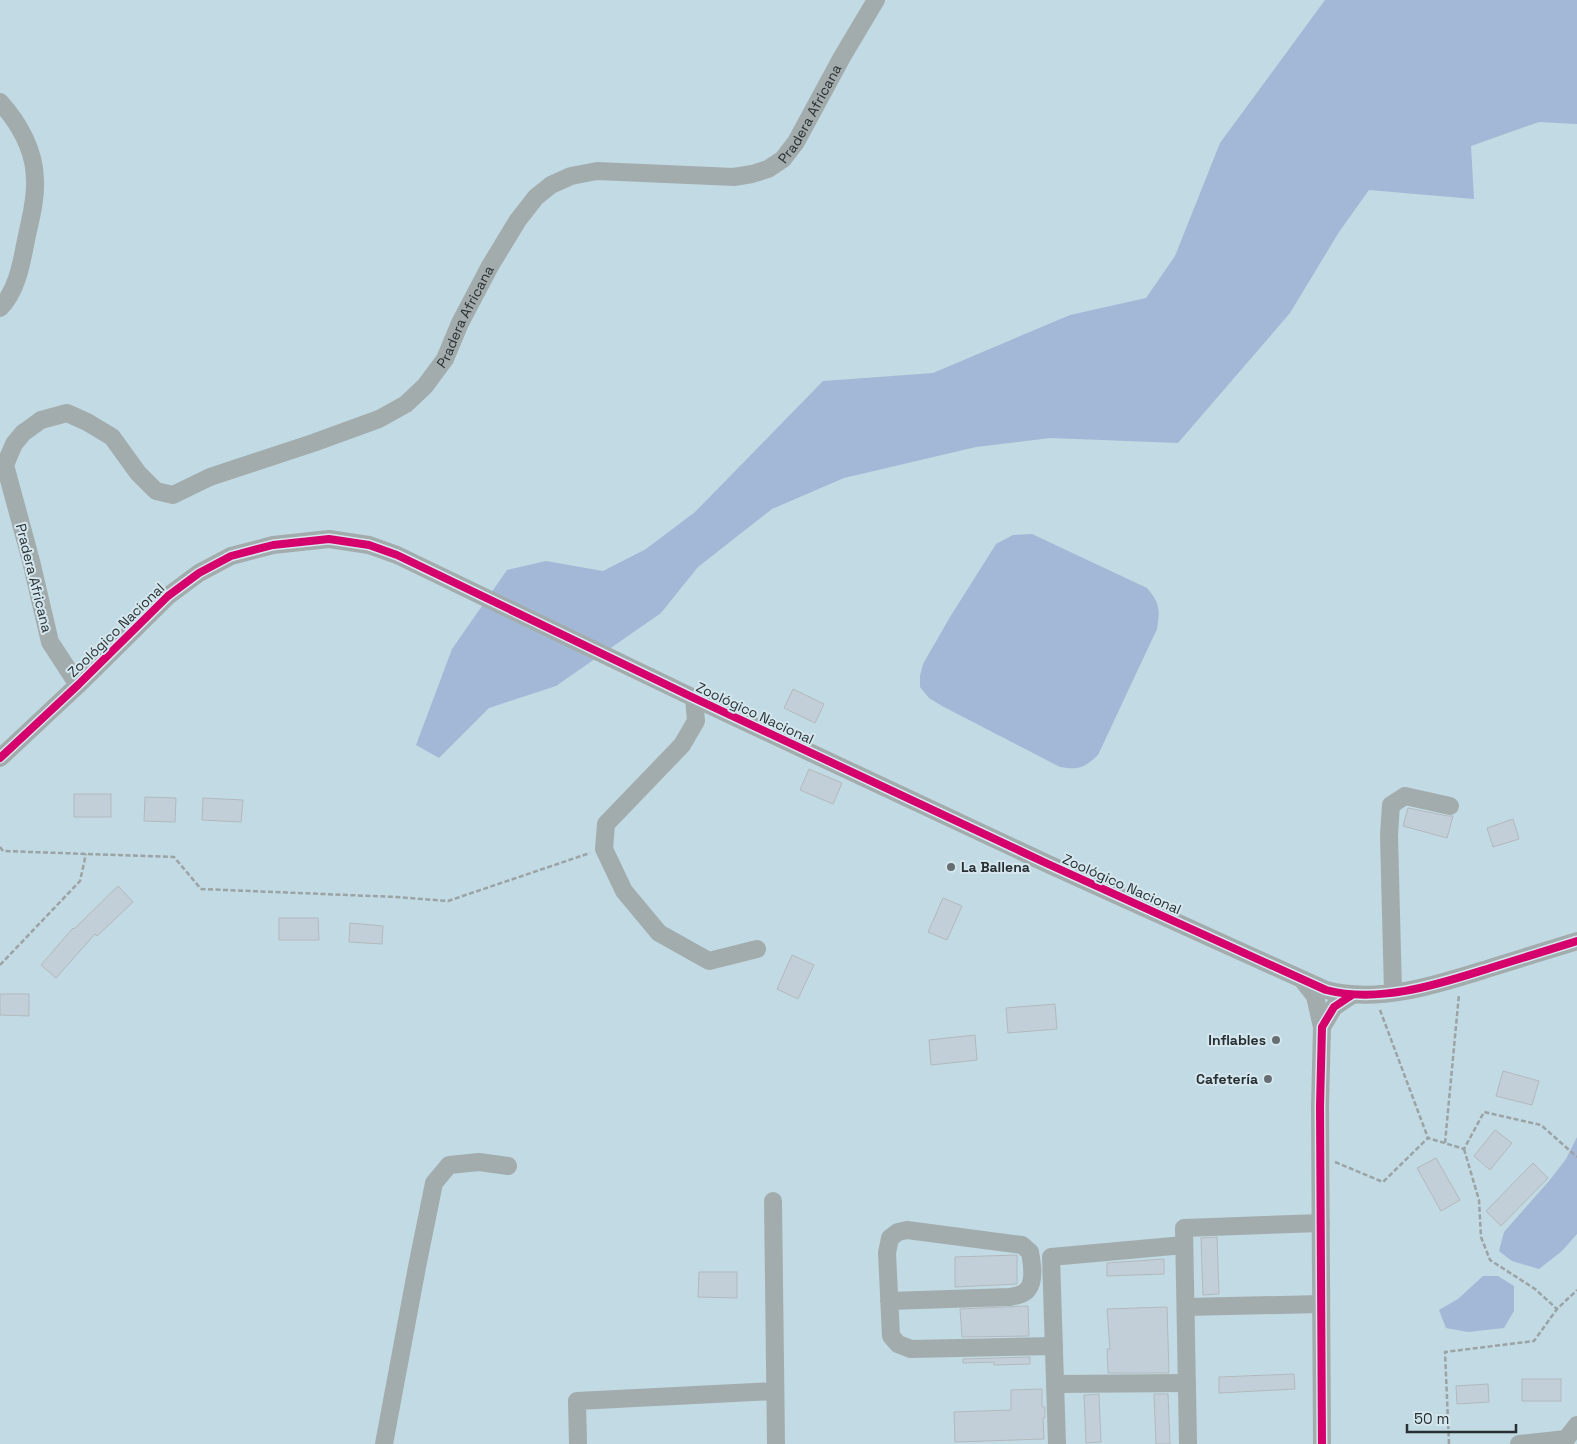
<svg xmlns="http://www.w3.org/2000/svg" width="1577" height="1444" font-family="'Space Grotesk',sans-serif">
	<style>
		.green { fill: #c2dae3 }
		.water { fill: #a3b8d6 }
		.building { fill: #c3cfd8; stroke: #b2b9bd }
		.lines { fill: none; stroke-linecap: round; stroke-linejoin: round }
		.path { stroke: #9ba3a5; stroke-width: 2.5; stroke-dasharray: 5 2.5; stroke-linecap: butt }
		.minor { stroke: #a3acad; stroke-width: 18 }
		.cycleway-casing { stroke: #d5e7ee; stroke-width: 11 }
		.cycleway { stroke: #d6006c; stroke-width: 8 }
		.poi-dot { fill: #676e72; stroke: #d5e7ee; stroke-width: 2 }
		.labels { text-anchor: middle; stroke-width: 4; stroke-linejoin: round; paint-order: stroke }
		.street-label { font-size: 14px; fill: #282f32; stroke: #d5e7ee }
		.poi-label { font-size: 14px; font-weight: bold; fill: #282f32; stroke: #d5e7ee; text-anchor: end }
	</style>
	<rect width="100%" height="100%" fill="#dbe4e8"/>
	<rect class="green" x="0" y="0" width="1577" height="1444"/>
	<g class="water">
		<path d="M1325 0H1577V124L1539 122 1471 146 1474 199 1369 190 1339 232 1290 313 1178 443 1050 438 976 447 844 478 772 509 698 567 661 613 556 686 489 708 439 758 416 745 452 649 507 570 546 561 603 571 646 549 695 512 823 381 933 373 1070 315 1146 298 1175 256 1220 143Z"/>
		<path d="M1032 534 1147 588C1160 603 1160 610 1157 629L1098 755C1084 768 1079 770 1060 767L942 706 929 698 920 687V676L923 664 950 617 996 544 1013 535Z"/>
		<path d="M1577 1137V1234L1562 1251 1539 1269 1512 1261 1499 1251 1504 1232 1549 1181 1566 1159Z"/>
		<path d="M1483 1276H1498L1514 1286V1311L1504 1328 1468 1332 1446 1328 1439 1310 1458 1299Z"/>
	</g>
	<g class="building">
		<path d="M793 689 824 704 815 723 784 708Z"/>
		<path d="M809 769 842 783 833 804 800 790Z"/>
		<rect x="74" y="794" width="37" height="23"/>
		<path d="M145 797 176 798 175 822 144 821Z"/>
		<path d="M203 798 243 800 241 822 202 820Z"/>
		<path d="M1408 808 1448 816H1453L1447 838 1403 826Z"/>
		<path d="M1513 819 1519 839 1493 847 1487 828Z"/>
		<path d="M118 886 133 902 97 936 95 934 56 978 41 965 73 928 74 929Z"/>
		<path d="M943 898 962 906 947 940 928 932Z"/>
		<path d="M279 918H318L319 940H279Z"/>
		<path d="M350 923 383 926 382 944 349 942Z"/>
		<path d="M792 955 814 965 798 999 777 989Z"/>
		<path d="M0 994H29V1016L0 1015Z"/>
		<path d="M1055 1004 1057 1029 1008 1033 1006 1008Z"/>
		<path d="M975 1035 977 1060 931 1065 929 1040Z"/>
		<path d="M1503 1071 1539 1081 1532 1105 1496 1096Z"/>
		<path d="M1495 1130 1512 1143 1490 1170 1474 1156Z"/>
		<path d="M1436 1158 1460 1200 1441 1211 1417 1168Z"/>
		<path d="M1533 1163 1548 1178 1501 1226 1486 1211Z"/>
		<path d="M1217 1237 1219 1294 1203 1295 1201 1238Z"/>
		<path d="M1017 1255V1284L955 1287V1257Z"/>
		<path d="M1164 1259V1274L1107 1276V1263Z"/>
		<path d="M699 1272H737V1298L698 1297Z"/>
		<path d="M1028 1306 1029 1336 962 1337 960 1309Z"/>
		<path d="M1167 1307 1169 1373H1108L1107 1349H1110L1107 1309Z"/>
		<path d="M1030 1357V1364L994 1365V1362L963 1363V1359Z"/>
		<path d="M1294 1374 1295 1389 1219 1393V1377Z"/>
		<rect x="1522" y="1379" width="39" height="22"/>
		<path d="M1488 1384 1489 1402 1457 1404 1456 1386Z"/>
		<path d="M1042 1389V1407H1045V1418H1043L1044 1439 955 1442 954 1412 1011 1410V1390Z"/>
		<path d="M1099 1394 1101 1442 1086 1443 1084 1395Z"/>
		<path d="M1154 1394H1168L1170 1444H1156Z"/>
	</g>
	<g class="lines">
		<g class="path">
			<path d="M0 847 3 851 174 857 201 889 396 897 448 901 590 853"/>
			<path d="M0 965 80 881 86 854"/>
			<path d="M1380 1010 1428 1138"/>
			<path d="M1445 1143 1459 994"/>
			<path d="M1464 1149 1479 1200 1481 1237 1490 1260 1535 1289 1557 1309"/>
			<path d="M1335 1162 1383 1182 1428 1138 1464 1149 1484 1112 1541 1125 1577 1157"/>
			<path d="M1449 1444 1445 1352 1534 1341 1557 1309 1577 1290"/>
		</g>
		<g class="minor">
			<path d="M0 102C19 123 35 151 35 181 36 202 29 224 25 245 21 266 16 292 0 308"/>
			<path id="s1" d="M78 685 50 642 31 561 5 465 14 444 23 433 41 420 67 413 87 422 112 437 138 473 156 491 173 495 210 477 313 443 379 419 406 404 425 386 445 359 460 323 490 266 518 220 536 197 551 185 571 176 597 171 734 177 752 174 768 169 783 159 796 142 842 57 876 0"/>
			<path d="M694 698 696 721 682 745 606 824 604 849 624 891 659 933 709 961 757 949"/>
			<path d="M0 758 78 685 168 596 199 573 231 556 273 545 329 539 369 545 397 555 694 698 1048 864 1326 990C1380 1004 1439 984 1490 968 1519 959 1548 950 1577 941"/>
			<path d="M1304 982 1315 996 1322 1027"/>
			<path d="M1393 992 1389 835 1391 805 1405 796 1450 806"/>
			<path d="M773 1201 776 1444"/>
			<path d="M889 1301 1009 1297C1015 1296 1024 1295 1028 1289 1035 1280 1032 1263 1030 1252L1022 1245 907 1230 898 1232 890 1238 887 1253 891 1336 898 1344 911 1349 1054 1346"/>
			<path d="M1186 1307 1321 1304"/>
			<path d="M1055 1384 1187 1383"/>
			<path d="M384 1444 417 1267 434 1183 449 1165 479 1162 508 1166"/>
			<path d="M578 1444 577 1401 775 1391"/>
			<path d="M1057 1444 1051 1257 1184 1245"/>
			<path d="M1188 1444 1184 1228 1321 1223"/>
			<path d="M1322 1444 1320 1106 1322 1027 1334 1007 1352 995"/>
			<path d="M1519 1444 1566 1439 1577 1425"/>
		</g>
		<defs>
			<g id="cycleway">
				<path d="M0 758 78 685 168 596 199 573 231 556 273 545 329 539 369 545 397 555 694 698 1048 864 1326 990C1380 1004 1439 984 1490 968 1519 959 1548 950 1577 941"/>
				<path d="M1322 1444 1320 1106 1322 1027 1334 1007 1352 995"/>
			</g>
		</defs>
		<use href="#cycleway" class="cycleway-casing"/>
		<use href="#cycleway" class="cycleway"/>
	</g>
	<g class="poi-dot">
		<circle cx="951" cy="867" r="5"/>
		<circle cx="1276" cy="1040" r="5"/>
		<circle cx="1268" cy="1079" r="5"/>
	</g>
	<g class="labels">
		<g class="street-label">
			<text dy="5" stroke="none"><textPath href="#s1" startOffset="1266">Pradera Africana</textPath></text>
			<text dy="5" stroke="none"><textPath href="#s1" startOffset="816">Pradera Africana</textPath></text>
			<text transform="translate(34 578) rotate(76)" y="5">Pradera Africana</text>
			<text transform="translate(116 630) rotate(-44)" y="5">Zoológico Nacional</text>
			<text transform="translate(755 713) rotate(25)" y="5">Zoológico Nacional</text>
			<text transform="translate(1122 884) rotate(24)" y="5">Zoológico Nacional</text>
		</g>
		<g class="poi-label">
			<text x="961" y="872" text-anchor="start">La Ballena</text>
			<text x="1266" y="1045">Inflables</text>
			<text x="1258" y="1084">Cafetería</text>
		</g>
	</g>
	<path d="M1407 1424v8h109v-8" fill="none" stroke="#282f32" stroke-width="2.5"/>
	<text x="1414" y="1424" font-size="15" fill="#282f32" stroke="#d5e7ee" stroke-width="4" paint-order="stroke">50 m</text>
</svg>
